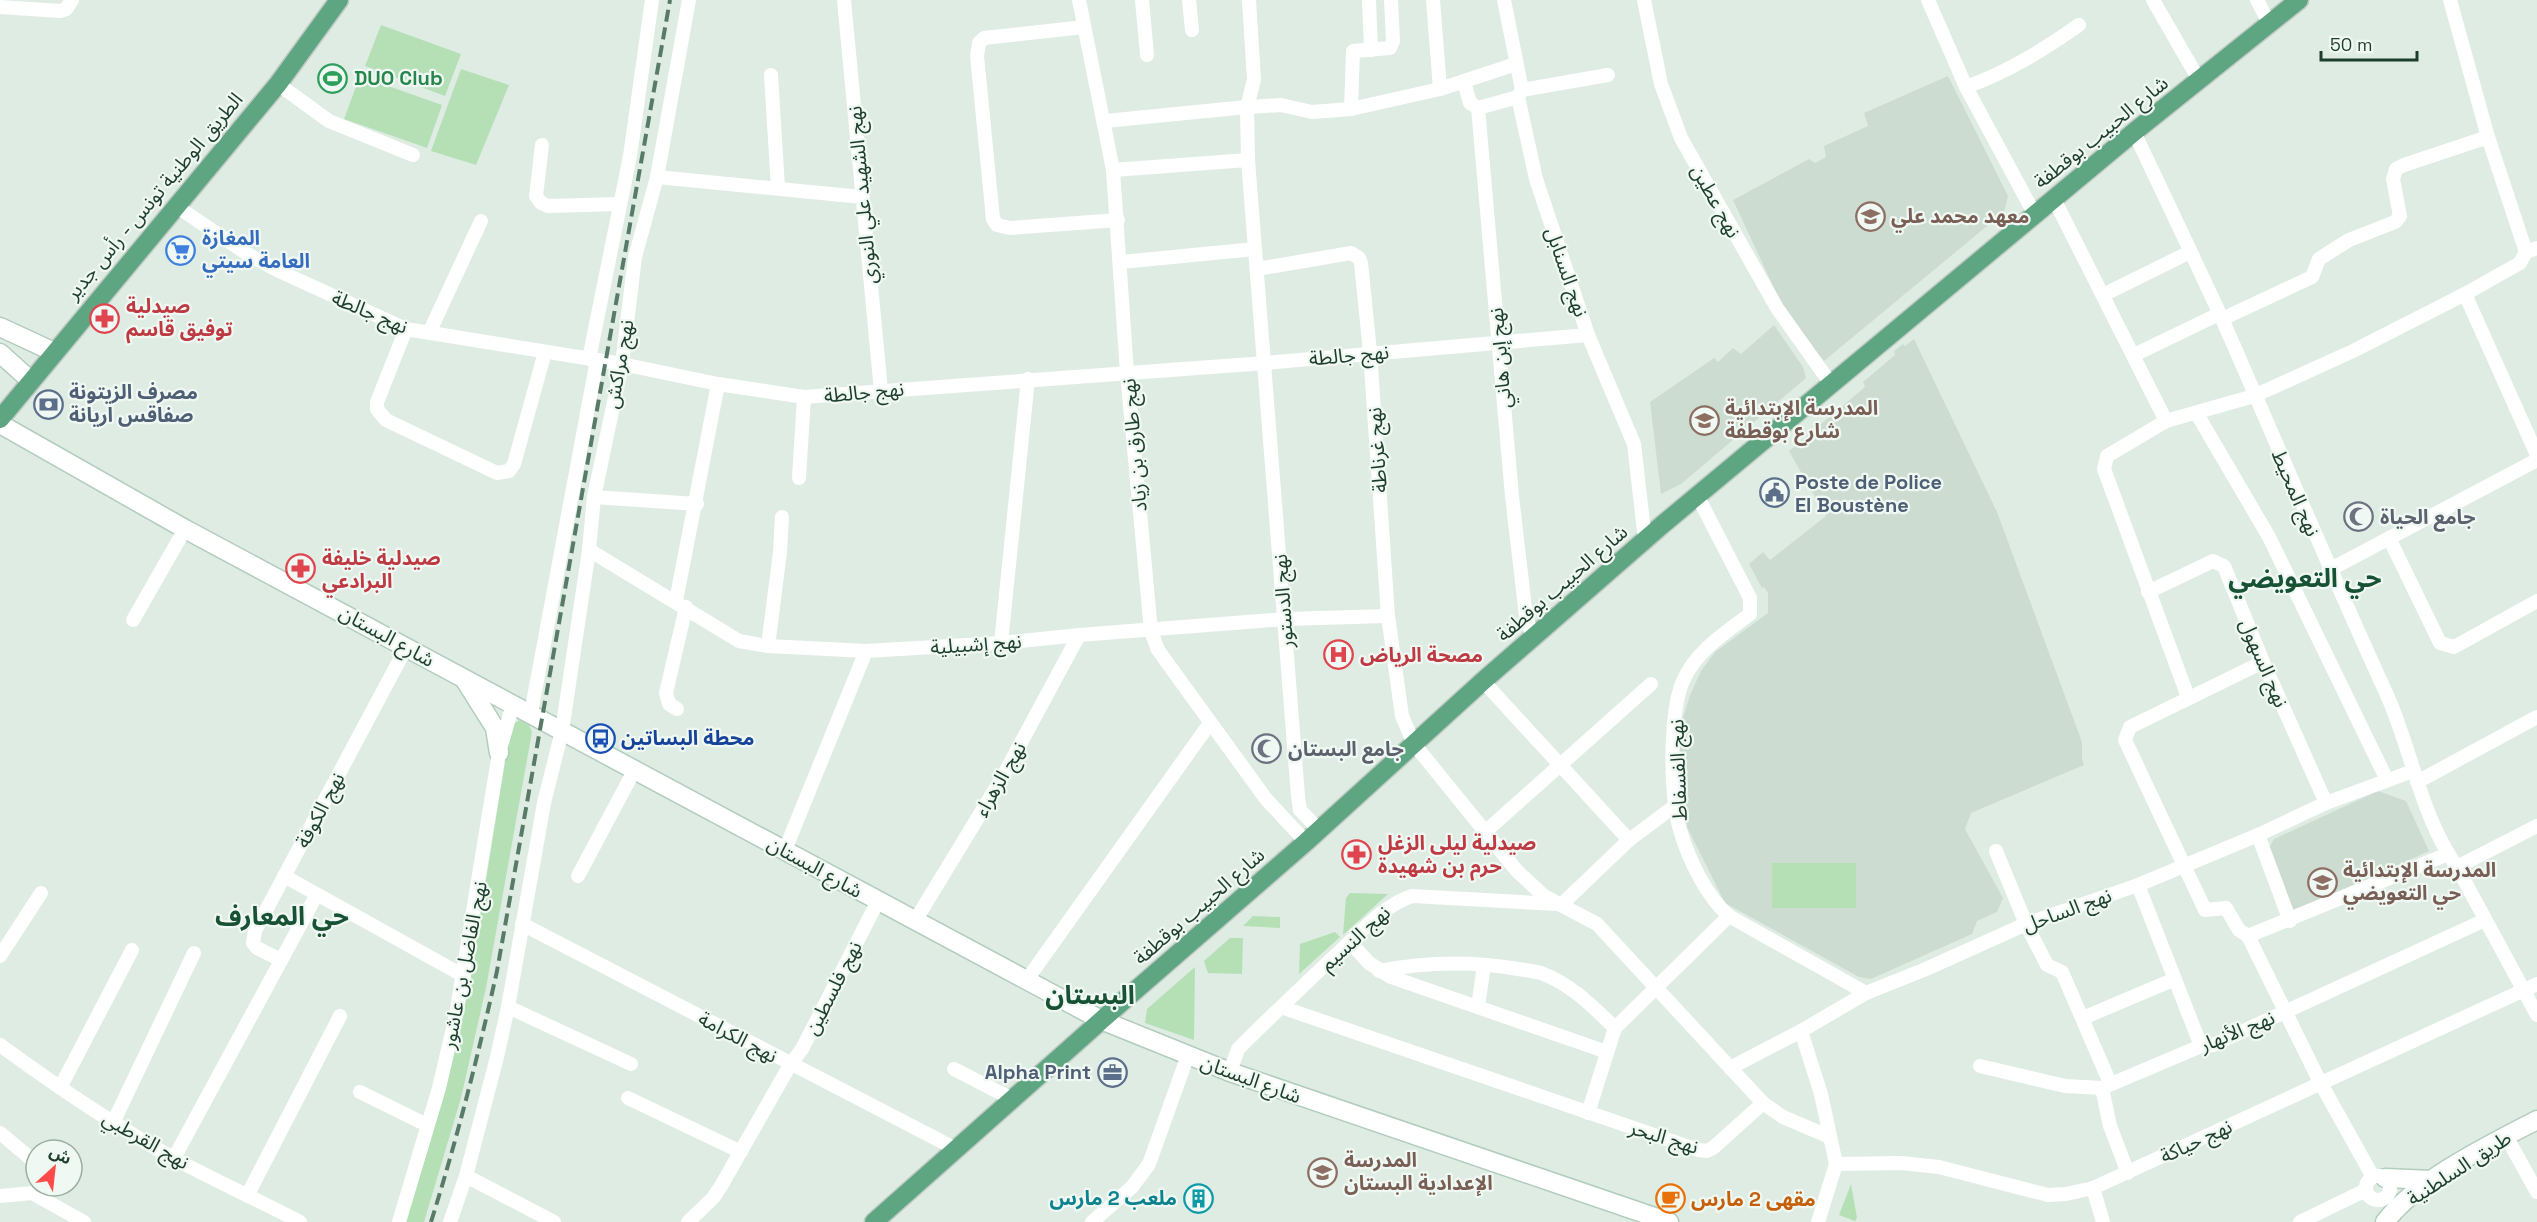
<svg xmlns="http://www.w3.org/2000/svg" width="2537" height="1222" font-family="'Space Grotesk','Noto Sans Arabic',sans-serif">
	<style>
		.built { fill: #cddcd1 }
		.green { fill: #b5e0b6 }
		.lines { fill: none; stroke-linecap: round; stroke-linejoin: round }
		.secondary-casing { stroke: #b1cdbc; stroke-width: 21 }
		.primary-casing { stroke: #c0c9c4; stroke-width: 21 }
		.street { stroke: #fff; stroke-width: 14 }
		.secondary { stroke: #fff; stroke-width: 18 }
		.primary { stroke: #5ea682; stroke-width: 18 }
		.rail { stroke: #587a68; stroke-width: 4; stroke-dasharray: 12 6; stroke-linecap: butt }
		.labels { text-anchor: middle; stroke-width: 4.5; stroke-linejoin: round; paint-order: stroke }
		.leisure-label { font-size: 20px; font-weight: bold; fill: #27864d; stroke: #eff8f2; text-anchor: start }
		.street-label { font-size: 20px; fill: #1e3e2d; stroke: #eff8f2 }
		.education-label { font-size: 20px; font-weight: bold; fill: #785e54; stroke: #eff8f2; text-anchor: start }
		.shop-label { font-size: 20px; font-weight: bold; fill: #366cbe; stroke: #eff8f2; text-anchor: start }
		.health-label { font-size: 20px; font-weight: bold; fill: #be3a42; stroke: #eff8f2; text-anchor: start }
		.service-label { font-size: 20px; font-weight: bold; fill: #4e5e75; stroke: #eff8f2; text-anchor: start }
		.worship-label { font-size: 20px; font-weight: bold; fill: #5b616d; stroke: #eff8f2; text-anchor: start }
		.transit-label { font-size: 20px; font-weight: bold; fill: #164399; stroke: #eff8f2; text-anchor: start }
		.culture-label { font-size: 20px; font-weight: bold; fill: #0d838f; stroke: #eff8f2; text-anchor: end }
		.food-label { font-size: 20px; font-weight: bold; fill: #c56008; stroke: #eff8f2; text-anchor: start }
		.district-label { font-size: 26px; font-weight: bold; fill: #185235; stroke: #eff8f2 }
	</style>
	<rect width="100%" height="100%" fill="#dfece3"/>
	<g class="built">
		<path d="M1948 76 2008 196 2004 212 1824 361 1787 316 1733 200 1809 159 1815 163 1826 157 1824 146 1868 126 1864 113Z"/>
		<path d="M1774 325 1803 367 1806 378 1681 484 1661 494 1650 402 1714 358 1718 362 1733 348 1741 354Z"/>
		<path d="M1914 339 1997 512 2082 742V759L2084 765 1971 813 1965 829 2003 898 1997 912 1977 921 1972 934 1871 979 1859 977 1725 903 1687 827 1678 733 1690 695 1701 671 1715 652 1768 613V593L1764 587 1762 588 1749 564 1763 552 1770 560 1826 516 1789 451 1865 387 1863 382 1895 355 1894 351 1903 344 1905 346Z"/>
		<path d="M2378 791 2406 801 2429 851 2294 912 2269 848 2274 839Z"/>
	</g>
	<g class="green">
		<path d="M381 25 461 54 445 96 365 66Z"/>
		<path d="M461 69 509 85 476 165 431 151Z"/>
		<path d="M360 76 442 105 427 148 344 119Z"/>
		<path d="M520 720 529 724 532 732 486 988 461 1098 424 1222H405L427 1152 468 992 511 725Z"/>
		<rect x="1772" y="863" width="84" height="45"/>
		<path d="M1350 893 1388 894 1343 935 1346 898Z"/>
		<path d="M1253 916 1280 917V928L1243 926Z"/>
		<path d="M1335 932 1340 937 1299 974 1300 944Z"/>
		<path d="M1230 938H1243L1242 974 1208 973 1204 961Z"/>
		<path d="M1195 967 1194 1040 1145 1023 1147 1009Z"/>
		<path d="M1851 1184 1857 1218 1855 1221 1839 1215Z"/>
	</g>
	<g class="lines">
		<defs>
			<g id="secondary">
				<path d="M0 327 54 352"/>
				<path d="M0 353 31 381"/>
				<path d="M0 424 185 529 1101 1020 1230 1072 1669 1222"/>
				<path d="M466 682 495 728 499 753"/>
				<path d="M2385 1178 2432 1180"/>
				<path d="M2385 1222C2418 1179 2489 1145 2537 1120"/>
			</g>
			<g id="primary">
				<path d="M0 419 278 84 339 0"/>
				<path d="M874 1222 1122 1002 1306 842 1483 681 1662 525 2134 132 2299 0"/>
			</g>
		</defs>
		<use href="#secondary" class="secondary-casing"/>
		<use href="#primary" class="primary-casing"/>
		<g class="street">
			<path d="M844 0 881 391"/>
			<path d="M1079 0 1113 170 1127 373 1151 631 1158 650 1266 799 1306 842"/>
			<path d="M1142 0 1147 55"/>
			<path d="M1189 0 1192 30"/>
			<path d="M1249 0 1254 80 1247 107 1248 160 1298 796 1300 810 1319 830"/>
			<path d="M1369 0 1371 50"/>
			<path d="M1433 0 1440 89"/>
			<path d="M1504 0 1522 90 1518 97 1536 179 1588 335 1634 444 1645 540"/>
			<path d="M1644 0 1661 84 1681 138 1777 308 1831 384"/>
			<path d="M1928 0 1966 87 2035 215"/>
			<path d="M2153 0 2199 80"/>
			<path d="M2257 0 2269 23"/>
			<path d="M2450 0 2488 137 2526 252"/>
			<path d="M0 7 60 11 66 9 72 0"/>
			<path d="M1084 27 984 38 979 43 977 56 993 219 997 225 1010 228 1118 220"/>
			<path d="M771 75 778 188"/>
			<path d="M1464 82 1470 103 1478 108 1512 496 1526 616 1533 638"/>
			<path d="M278 84 329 121 413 155"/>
			<path d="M1966 87C2008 72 2043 50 2079 25"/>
			<path d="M1522 90 1608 75"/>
			<path d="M1478 108 1518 97"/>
			<path d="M1351 109 1353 51 1390 48 1393 41 1391 0"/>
			<path d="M1105 121 1247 107 1281 105 1312 112 1351 109 1440 89 1516 64"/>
			<path d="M2134 132C2164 195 2194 258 2223 321 2278 446 2330 571 2387 695 2412 751 2421 817 2457 867L2537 1015"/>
			<path d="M542 145 536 196 541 203 548 206 620 204"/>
			<path d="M1113 170 1248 160"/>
			<path d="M657 177 862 197"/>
			<path d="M2054 199 2166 421"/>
			<path d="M176 206 249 255 281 272 406 329 622 364 718 384 804 397 1265 363 1588 335"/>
			<path d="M1121 262 1255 249"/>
			<path d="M1257 269 1351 253 1359 258 1361 263 1370 352 1388 616 1402 716 1414 744 1517 871 1544 896 1597 924 1763 1103 1713 1148 1707 1151 1698 1150 1281 1007"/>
			<path d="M2465 294 2537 455"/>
			<path d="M2103 295 2190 252"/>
			<path d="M2222 319 2312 277 2319 259 2349 240 2395 222 2400 216 2393 179 2396 169 2404 165 2488 137"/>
			<path d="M406 329 377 402V409L386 420 497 473 509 471 514 464 545 352"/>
			<path d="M429 333 481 221"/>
			<path d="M2134 355 2219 314"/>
			<path d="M589 359 630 156 652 0"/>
			<path d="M2197 414 2269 537 2387 780"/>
			<path d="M799 478 804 397"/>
			<path d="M1697 495 1750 598V614C1725 633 1696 651 1683 681 1669 713 1670 796 1680 830 1689 860 1706 896 1729 916L1866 993"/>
			<path d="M594 497 697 504"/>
			<path d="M2389 538 2440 643 2454 647 2537 601"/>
			<path d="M589 550 739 641 768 646 866 651 1001 643 1079 635 1285 619 1388 616"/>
			<path d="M2329 570 2537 460"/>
			<path d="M2148 592 2213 561 2224 566 2263 662 2326 803"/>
			<path d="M676 601 718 384"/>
			<path d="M133 620 185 529"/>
			<path d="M1001 643 1028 379"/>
			<path d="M768 646 780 552 782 517"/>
			<path d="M2263 662 2130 727 2125 740 2205 910 2226 908 2239 930 2248 936 2320 1082 2373 1177"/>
			<path d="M1483 681 1629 840"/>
			<path d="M2188 697 2104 469 2107 456 2166 421 2254 396 2353 351 2465 294 2520 263 2526 252 2537 248"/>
			<path d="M677 709 669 704 666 693 686 607"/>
			<path d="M531 713 597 360"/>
			<path d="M2417 782 2537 717"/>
			<path d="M1485 832 1651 684"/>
			<path d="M2258 835 2290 921"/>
			<path d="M785 850 866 651"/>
			<path d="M1996 851 2026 924 2047 965 2062 972 2110 1083"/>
			<path d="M2457 867 2537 826"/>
			<path d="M284 876 464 976"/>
			<path d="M578 876 635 769"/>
			<path d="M2138 885 2201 1046"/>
			<path d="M1561 905 1629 840 1676 805"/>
			<path d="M915 921 1002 778 1079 635"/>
			<path d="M522 924 956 1149"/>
			<path d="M2248 936 2448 854"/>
			<path d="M1350 942 1369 963 1391 977 1607 1052"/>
			<path d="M0 956 41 893"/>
			<path d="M281 960 257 948 253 943 255 931 406 648"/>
			<path d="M1379 971C1425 962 1472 961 1518 969 1525 970 1534 971 1541 973 1571 984 1593 1007 1615 1028"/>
			<path d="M1026 981 1210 723"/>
			<path d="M508 1007 631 1064"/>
			<path d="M1478 1007 1484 965"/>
			<path d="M2083 1018 2175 979"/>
			<path d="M1801 1031 1821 1094 1836 1164 1818 1222"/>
			<path d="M0 1045C56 1086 112 1124 173 1158 214 1180 258 1200 300 1222"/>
			<path d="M1980 1066 2065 1086 2102 1088 2201 1046 2213 1045 2485 920"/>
			<path d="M1730 1068 1801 1031 1866 993 1926 969 2026 924 2138 885 2258 835 2326 803 2413 771"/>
			<path d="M954 1069 1012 1099"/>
			<path d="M1230 1072 1238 1049C1271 1016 1305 984 1339 952 1361 932 1384 905 1412 896L1556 904"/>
			<path d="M60 1088 132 950"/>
			<path d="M2102 1088 2110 1126 2128 1173"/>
			<path d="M360 1092 427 1125"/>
			<path d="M628 1098 741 1152"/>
			<path d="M1763 1103 1783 1117 1830 1137"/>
			<path d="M1588 1113 1615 1028 1729 916"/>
			<path d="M113 1123 194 953"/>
			<path d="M0 1133 36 1163"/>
			<path d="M2506 1136 2537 1192"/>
			<path d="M174 1158 316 896"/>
			<path d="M1836 1164 1901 1163 1939 1167 2048 1195 2066 1194 2093 1188 2537 984"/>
			<path d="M466 1176 554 1222"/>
			<circle cx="2378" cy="1188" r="12"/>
			<path d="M2093 1188 2103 1222"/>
			<path d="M248 1194 340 1016"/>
			<path d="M0 1196 32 1193 84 1222"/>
			<path d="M399 1222 439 1088 456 1015 499 753 513 704"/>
			<path d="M450 1222 466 1176 497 1057 508 1007 544 803 562 731 589 550 594 497 622 364 635 257 657 177 689 0"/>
			<path d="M688 1222 713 1198 721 1186 790 1065 802 1049 878 901"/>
			<path d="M1092 1222 1132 1187 1149 1164 1188 1055"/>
			<path d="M2300 1222 2366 1190"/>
		</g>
		<use href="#secondary" class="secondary"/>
		<use href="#primary" class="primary"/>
		<path class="rail" d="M431 1222C457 1139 478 1056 497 971L670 0"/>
	</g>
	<defs>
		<symbol id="stadium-ring" viewBox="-11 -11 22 22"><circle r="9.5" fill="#eff8f2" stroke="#2e9e5b" stroke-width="1.5"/><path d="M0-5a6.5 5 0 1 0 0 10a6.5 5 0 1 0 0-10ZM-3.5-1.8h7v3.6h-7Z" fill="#2e9e5b"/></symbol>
		<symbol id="school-ring" viewBox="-11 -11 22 22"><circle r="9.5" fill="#eff8f2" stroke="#8d6e63" stroke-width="1.5"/><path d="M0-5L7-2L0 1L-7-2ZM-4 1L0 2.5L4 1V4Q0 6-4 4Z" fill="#8d6e63"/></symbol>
		<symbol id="supermarket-ring" viewBox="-11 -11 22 22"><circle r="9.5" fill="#eff8f2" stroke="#3f7fe0" stroke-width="1.5"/><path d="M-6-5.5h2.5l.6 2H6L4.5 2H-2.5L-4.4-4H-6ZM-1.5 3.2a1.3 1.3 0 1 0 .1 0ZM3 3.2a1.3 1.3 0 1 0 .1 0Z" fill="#3f7fe0"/></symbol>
		<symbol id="pharmacy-ring" viewBox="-11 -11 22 22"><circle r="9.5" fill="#eff8f2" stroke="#e0444e" stroke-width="1.5"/><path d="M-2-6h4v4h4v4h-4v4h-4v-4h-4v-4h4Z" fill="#e0444e"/></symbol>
		<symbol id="bank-ring" viewBox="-11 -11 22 22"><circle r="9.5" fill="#eff8f2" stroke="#5c6f8a" stroke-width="1.5"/><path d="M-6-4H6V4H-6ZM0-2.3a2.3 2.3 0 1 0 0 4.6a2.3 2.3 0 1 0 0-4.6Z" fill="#5c6f8a"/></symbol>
		<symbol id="civic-ring" viewBox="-11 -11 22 22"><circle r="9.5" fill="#eff8f2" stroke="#5c6f8a" stroke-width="1.5"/><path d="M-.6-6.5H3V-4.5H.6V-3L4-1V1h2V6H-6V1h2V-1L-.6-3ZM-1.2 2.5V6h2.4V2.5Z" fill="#5c6f8a"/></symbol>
		<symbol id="mosque-ring" viewBox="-11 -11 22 22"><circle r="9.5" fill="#eff8f2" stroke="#6b7280" stroke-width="1.5"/><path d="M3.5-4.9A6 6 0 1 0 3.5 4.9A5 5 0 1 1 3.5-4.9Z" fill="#6b7280"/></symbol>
		<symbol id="hospital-ring" viewBox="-11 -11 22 22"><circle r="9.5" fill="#eff8f2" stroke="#e0444e" stroke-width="1.5"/><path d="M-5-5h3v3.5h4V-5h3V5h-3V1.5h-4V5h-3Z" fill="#e0444e"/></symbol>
		<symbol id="bus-ring" viewBox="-11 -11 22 22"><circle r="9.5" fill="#eff8f2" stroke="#1a4fb4" stroke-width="1.5"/><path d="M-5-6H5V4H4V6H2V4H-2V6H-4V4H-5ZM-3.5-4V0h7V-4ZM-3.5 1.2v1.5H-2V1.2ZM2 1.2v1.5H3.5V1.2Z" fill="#1a4fb4"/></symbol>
		<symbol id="office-ring" viewBox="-11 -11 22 22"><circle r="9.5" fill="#eff8f2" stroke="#5c6f8a" stroke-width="1.5"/><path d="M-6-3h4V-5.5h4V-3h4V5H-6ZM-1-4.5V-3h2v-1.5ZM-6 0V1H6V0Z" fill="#5c6f8a"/></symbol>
		<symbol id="building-ring" viewBox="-11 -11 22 22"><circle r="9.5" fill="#eff8f2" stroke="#0f9aa8" stroke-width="1.5"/><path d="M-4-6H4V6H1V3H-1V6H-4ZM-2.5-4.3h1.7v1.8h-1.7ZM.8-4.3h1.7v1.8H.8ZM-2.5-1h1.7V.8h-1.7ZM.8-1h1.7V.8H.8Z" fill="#0f9aa8"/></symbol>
		<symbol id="cafe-ring" viewBox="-11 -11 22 22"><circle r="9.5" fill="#eff8f2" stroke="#e8710a" stroke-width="1.5"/><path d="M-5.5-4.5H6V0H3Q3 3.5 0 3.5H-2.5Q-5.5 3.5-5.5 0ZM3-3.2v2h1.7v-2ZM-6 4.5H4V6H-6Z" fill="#e8710a"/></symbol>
	</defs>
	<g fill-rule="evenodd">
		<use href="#stadium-ring" x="316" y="62" width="33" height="33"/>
		<use href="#school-ring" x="1854" y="200" width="33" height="33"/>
		<use href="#supermarket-ring" x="164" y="234" width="33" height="33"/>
		<use href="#pharmacy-ring" x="88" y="302" width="33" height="33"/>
		<use href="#bank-ring" x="32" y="388" width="33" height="33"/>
		<use href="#school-ring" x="1688" y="404" width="33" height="33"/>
		<use href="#civic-ring" x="1758" y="476" width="33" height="33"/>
		<use href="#mosque-ring" x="2342" y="500" width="33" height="33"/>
		<use href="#pharmacy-ring" x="284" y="552" width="33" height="33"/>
		<use href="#hospital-ring" x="1322" y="638" width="33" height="33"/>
		<use href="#bus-ring" x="584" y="722" width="33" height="33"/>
		<use href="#mosque-ring" x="1250" y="732" width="33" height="33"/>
		<use href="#pharmacy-ring" x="1340" y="838" width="33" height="33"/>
		<use href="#school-ring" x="2306" y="866" width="33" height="33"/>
		<use href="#office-ring" x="1096" y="1056" width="33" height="33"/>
		<use href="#school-ring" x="1306" y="1156" width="33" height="33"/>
		<use href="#building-ring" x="1182" y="1182" width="33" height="33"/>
		<use href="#cafe-ring" x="1654" y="1182" width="33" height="33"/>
	</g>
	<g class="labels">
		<g class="leisure-label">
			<text x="354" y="85">DUO Club</text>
		</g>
		<g class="street-label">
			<text transform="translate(2101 132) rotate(-39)" y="7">شارع الحبيب بوقطفة</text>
			<text transform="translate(862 195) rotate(-95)" y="7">نهج الشهيد علي النوري</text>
			<text transform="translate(154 196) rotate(-50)" y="7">الطريق الوطنية تونس - رأس جدير</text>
			<text transform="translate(1716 201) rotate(61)" y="7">نهج عطين</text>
			<text transform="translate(1567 272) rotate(71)" y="7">نهج السنابل</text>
			<text transform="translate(370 312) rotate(23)" y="7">نهج جالطة</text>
			<text transform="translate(1349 355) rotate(-5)" y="7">نهج جالطة</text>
			<text transform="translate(1500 358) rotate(-95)" y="7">نهج إبن هاني</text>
			<text transform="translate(619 364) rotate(-80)" y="7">نهج مراكش</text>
			<text transform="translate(864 392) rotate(-5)" y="7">نهج جالطة</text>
			<text transform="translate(1134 445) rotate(-95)" y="7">نهج طارق بن زياد</text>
			<text transform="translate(1377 450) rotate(-94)" y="7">نهج غرناطة</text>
			<text transform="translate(2296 493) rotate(67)" y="7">نهج المحيط</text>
			<text transform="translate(1562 583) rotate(-41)" y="7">شارع الحبيب بوقطفة</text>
			<text transform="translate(1283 601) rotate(-94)" y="7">نهج الدستور</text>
			<text transform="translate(387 636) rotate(29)" y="7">شارع البستان</text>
			<text transform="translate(976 644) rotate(-4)" y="7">نهج إشبيلية</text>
			<text transform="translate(2264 663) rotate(67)" y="7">نهج السهول</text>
			<text transform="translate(1678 770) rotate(-92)" y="7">نهج الفسفاط</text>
			<text transform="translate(1000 779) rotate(-60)" y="7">نهج الزهراء</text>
			<text transform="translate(320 810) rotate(-62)" y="7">نهج الكوفة</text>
			<text transform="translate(815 867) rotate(29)" y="7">شارع البستان</text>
			<text transform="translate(1199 906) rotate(-41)" y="7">شارع الحبيب بوقطفة</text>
			<text transform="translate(2067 910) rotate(-20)" y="7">نهج الساحل</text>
			<text transform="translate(1355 938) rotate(-42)" y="7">نهج النسيم</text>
			<text transform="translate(464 965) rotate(-79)" y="7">نهج الفاضل بن عاشور</text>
			<text transform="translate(833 988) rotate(-63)" y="7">نهج فلسطين</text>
			<text transform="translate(2237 1031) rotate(-22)" y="7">نهج الأنهار</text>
			<text transform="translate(738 1037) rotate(28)" y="7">نهج الكرامة</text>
			<text transform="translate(1251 1079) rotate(20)" y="7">شارع البستان</text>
			<text transform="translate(1664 1137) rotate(17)" y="7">نهج البحر</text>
			<text transform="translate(146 1140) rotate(30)" y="7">نهج القرطبي</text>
			<text transform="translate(2196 1141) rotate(-25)" y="7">نهج حياكة</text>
			<text transform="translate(2459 1168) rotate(-33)" y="7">طريق السلطنية</text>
		</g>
		<g class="education-label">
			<text x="1891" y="223">معهد محمد علي</text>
			<text x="1725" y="415">المدرسة الإبتدائية<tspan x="1725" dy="23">شارع بوقطفة</tspan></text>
			<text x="2343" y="877">المدرسة الإبتدائية<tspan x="2343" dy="23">حي التعويضي</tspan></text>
			<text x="1344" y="1167">المدرسة<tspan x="1344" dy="23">الإعدادية البستان</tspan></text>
		</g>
		<g class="shop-label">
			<text x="202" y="245">المغازة<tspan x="202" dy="23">العامة سيتي</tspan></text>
		</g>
		<g class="health-label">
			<text x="126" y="313">صيدلية<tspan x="126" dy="23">توفيق قاسم</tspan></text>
			<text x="322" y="565">صيدلية خليفة<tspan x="322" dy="23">البرادعي</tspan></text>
			<text x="1360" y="662">مصحة الرياض</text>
			<text x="1378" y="850">صيدلية ليلى الزغل<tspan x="1378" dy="23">حرم بن شهيدة</tspan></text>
		</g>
		<g class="service-label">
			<text x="69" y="399">مصرف الزيتونة<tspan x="69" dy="23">صفاقس اريانة</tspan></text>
			<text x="1795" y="489">Poste de Police<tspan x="1795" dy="23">El Boustène</tspan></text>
			<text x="1091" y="1079" text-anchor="end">Alpha Print</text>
		</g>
		<g class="worship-label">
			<text x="2380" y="524">جامع الحياة</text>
			<text x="1288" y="756">جامع البستان</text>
		</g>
		<g class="transit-label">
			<text x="621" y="745">محطة البساتين</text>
		</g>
		<g class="culture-label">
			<text x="1177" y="1205">ملعب 2 مارس</text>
		</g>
		<g class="food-label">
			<text x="1691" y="1206">مقهى 2 مارس</text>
		</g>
		<g class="district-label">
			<text x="2305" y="587">حي التعويضي</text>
			<text x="282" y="925">حي المعارف</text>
			<text x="1090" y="1004">البستان</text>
		</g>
	</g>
	<g transform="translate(54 1168) rotate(27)"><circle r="28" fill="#eff8f2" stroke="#9baea3" stroke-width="1.5"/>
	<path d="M0-4.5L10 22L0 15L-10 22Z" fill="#ff4a4a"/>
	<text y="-9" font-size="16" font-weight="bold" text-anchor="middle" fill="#1e3e2d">ش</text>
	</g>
	<path d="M2321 51v9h96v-9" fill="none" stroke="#1e3e2d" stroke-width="3"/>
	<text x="2330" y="51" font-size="18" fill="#1e3e2d" stroke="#eff8f2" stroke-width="4.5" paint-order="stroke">50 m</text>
</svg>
